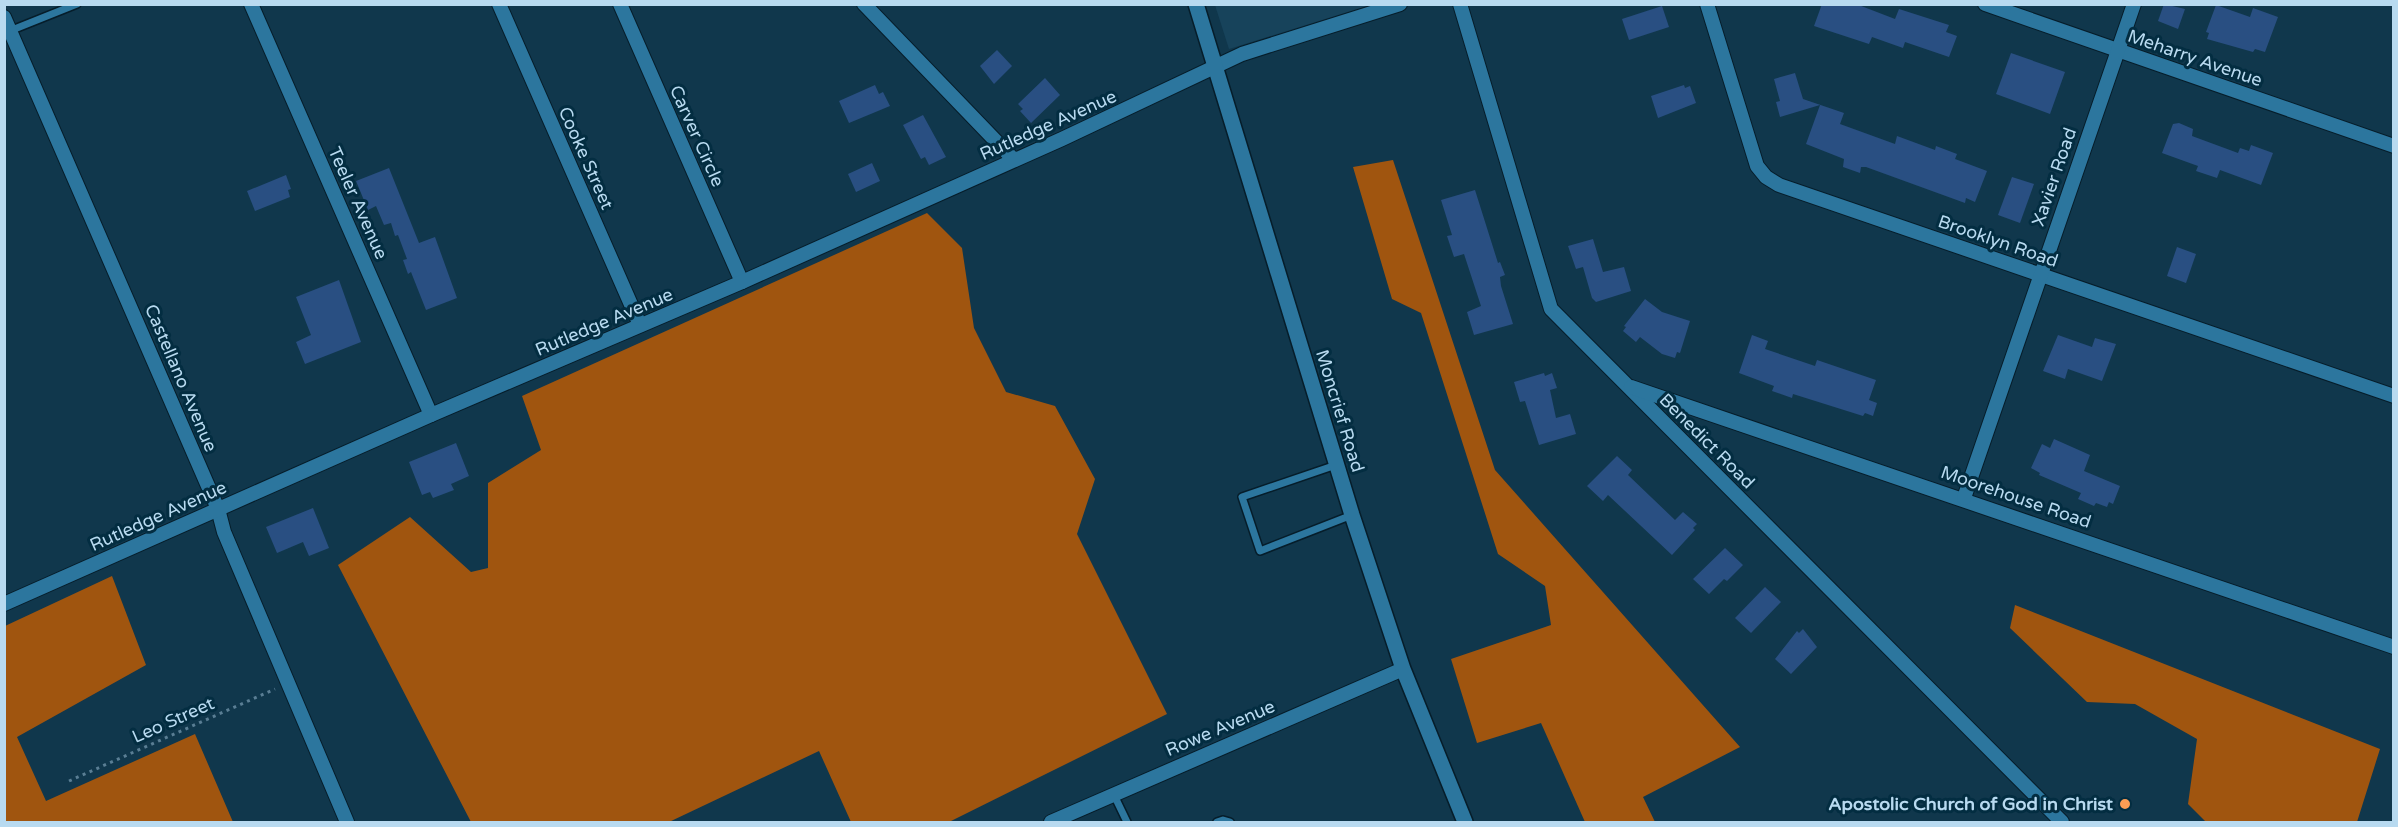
<svg xmlns="http://www.w3.org/2000/svg" width="2398" height="827" font-family="'Varela Round',sans-serif">
	<style>
		.built { fill: #17435b }
		.forest { fill: #a0550f }
		.building { fill: #294f82 }
		.lines { fill: none; stroke-linecap: round; stroke-linejoin: round }
		.lane-casing { stroke: #061d2a; stroke-width: 10 }
		.street-casing { stroke: #061d2a; stroke-width: 16 }
		.secondary-casing { stroke: #061d2a; stroke-width: 18 }
		.path { stroke: #5a7e94; stroke-width: 3; stroke-dasharray: 3 4.5; stroke-linecap: butt }
		.lane { stroke: #2c769e; stroke-width: 7 }
		.street { stroke: #2c769e; stroke-width: 14 }
		.secondary { stroke: #2c769e; stroke-width: 15 }
		.poi-dot { fill: #fc9d54; stroke: #032d41; stroke-width: 2 }
		.labels { text-anchor: middle; stroke-width: 6; stroke-linejoin: round; paint-order: stroke }
		.street-label { font-size: 18px; fill: #b8daf0; stroke: #032d41 }
		.poi-label { font-size: 18px; font-weight: bold; fill: #b8daf0; stroke: #032d41; text-anchor: end }
	</style>
	<rect width="100%" height="100%" fill="#10374c"/>
	<path class="built" d="M1215 5V4L1370 5 1229 49Z"/>
	<g class="forest">
		<path d="M1393 160 1495 470 1740 747 1643 797 1655 822H1585L1541 723 1477 743 1451 659 1551 625 1545 586 1498 554 1421 313 1392 299 1353 167Z"/>
		<path d="M927 213 962 248 974 328 1006 392 1055 406 1095 479 1077 534 1167 714 949 822H851L819 751 669 822H471L338 565 410 517 471 572 488 568V483L541 450 522 396Z"/>
		<path d="M112 576 146 665 17 737 46 801 195 734 233 822H5V626Z"/>
		<path d="M2015 605 2380 749 2357 822H2206L2188 804 2197 739 2135 704 2087 702 2010 628Z"/>
	</g>
	<g class="building">
		<path d="M1822 4H1856L1895 19 1899 9 1949 25 1946 32 1957 36 1949 57 1905 42 1903 48 1872 37 1869 44 1814 26Z"/>
		<path d="M2164 4 2185 9 2178 29 2158 21Z"/>
		<path d="M2216 5 2250 17 2253 8 2278 17 2265 52 2255 49 2253 52 2207 39 2209 33 2206 32Z"/>
		<path d="M1662 6 1669 27 1629 40 1622 19Z"/>
		<path d="M997 50 1012 66 994 84 980 66Z"/>
		<path d="M2011 53 2065 72 2050 114 1996 94Z"/>
		<path d="M1795 73 1803 99 1844 113 1840 124 1895 144 1897 136 1935 150 1936 146 1957 154 1955 159 1987 171 1975 202 1966 198 1965 203 1866 167H1861L1860 173 1843 167 1844 159 1806 144 1820 105 1780 117 1776 102 1780 101 1774 79Z"/>
		<path d="M1045 78 1060 95 1031 123 1020 111 1023 109 1018 104Z"/>
		<path d="M875 85 879 94 883 92 890 106 849 123 839 101Z"/>
		<path d="M1684 85 1685 88 1690 86 1696 103 1658 118 1651 96Z"/>
		<path d="M923 115 946 157 929 165 925 157 921 159 903 125Z"/>
		<path d="M2179 123 2193 129 2192 136 2238 153 2240 148 2249 151 2251 145 2273 153 2261 185 2220 170 2217 178 2196 171 2198 166 2162 153 2173 124Z"/>
		<path d="M872 163 880 181 856 192 848 174Z"/>
		<path d="M389 168 419 243 435 237 457 298 426 310 411 272 408 274 403 260 407 259 398 235 395 236 391 223 384 225 376 206 368 210 356 181Z"/>
		<path d="M286 175 291 189 288 190 290 197 255 211 247 191Z"/>
		<path d="M2012 177 2034 184 2020 223 1998 215Z"/>
		<path d="M1475 190 1498 263 1500 262 1505 275 1500 277 1501 286 1513 324 1474 335 1467 312 1481 306 1464 254 1454 257 1447 236 1452 235 1441 200Z"/>
		<path d="M1593 239 1603 272 1624 267 1631 291 1596 302 1592 298 1583 267 1576 269 1568 246Z"/>
		<path d="M2177 247 2196 254 2186 283 2167 276Z"/>
		<path d="M339 280 361 342 305 364 296 342 311 335 296 297Z"/>
		<path d="M1645 299 1662 312 1690 321 1680 353 1677 352 1675 358 1662 354 1640 337 1636 342 1623 331 1626 327 1624 326Z"/>
		<path d="M1752 335 1768 341 1765 349 1815 366 1817 360 1876 380 1869 400 1877 403 1873 416 1865 413 1863 416 1793 394 1792 398 1772 391 1774 386 1739 373Z"/>
		<path d="M2058 335 2092 347 2095 338 2116 344 2102 381 2068 369 2065 379 2043 371Z"/>
		<path d="M1544 373 1545 376 1552 373 1557 388 1550 390 1556 418 1570 414 1576 434 1539 445 1525 401 1520 402 1514 382Z"/>
		<path d="M2054 439 2090 455 2084 471 2120 486 2113 504 2109 502 2107 507 2096 503 2094 506 2078 499 2081 493 2039 475 2040 473 2031 468 2042 444 2050 448Z"/>
		<path d="M456 443 469 476 451 484 454 490 433 498 430 492 422 495 409 462Z"/>
		<path d="M1617 456 1632 470 1628 475 1675 520 1683 512 1697 524 1693 528 1695 530 1672 555 1608 495 1603 501 1587 486Z"/>
		<path d="M313 508 329 548 309 556 303 542 277 553 266 527Z"/>
		<path d="M1725 548 1743 565 1727 581 1724 579 1709 594 1693 579Z"/>
		<path d="M1765 587 1781 602 1751 633 1735 618Z"/>
		<path d="M1803 629 1817 647 1791 674 1775 659 1797 631 1799 633Z"/>
	</g>
	<g class="lines">
		<defs>
			<g id="lane">
				<path d="M12 30 77 4"/>
				<path d="M1336 465 1242 497 1260 551 1352 515"/>
				<path d="M1114 795 1127 822"/>
				<path d="M1217 822 1223 820 1230 822"/>
			</g>
			<g id="street">
				<path d="M251 4 431 415"/>
				<path d="M499 4 640 325"/>
				<path d="M620 4 742 282"/>
				<path d="M864 4 1014 160"/>
				<path d="M1460 4 1551 309 2062 822"/>
				<path d="M1707 4 1757 166 1766 177 1779 185 2394 396"/>
				<path d="M1985 4 2394 146"/>
				<path d="M4 17 218 509 224 532 347 822"/>
				<path d="M1631 387 2394 647"/>
				<path d="M1964 498 2134 4"/>
				<path d="M4 604 431 415 742 282 1062 139 1242 54 1400 4"/>
				<path d="M1051 822 1403 669"/>
			</g>
			<path id="secondary" d="M1196 4 1352 515 1403 669 1465 822"/>
		</defs>
		<use href="#lane" class="lane-casing"/>
		<use href="#street" class="street-casing"/>
		<use href="#secondary" class="secondary-casing"/>
		<path class="path" d="M69 781 275 689"/>
		<use href="#lane" class="lane"/>
		<use href="#street" class="street"/>
		<use href="#secondary" class="secondary"/>
	</g>
	<circle class="poi-dot" cx="2125" cy="804" r="6"/>
	<g class="labels">
		<g class="street-label">
			<text transform="translate(2195 58) rotate(19)" y="6">Meharry Avenue</text>
			<text transform="translate(1048 125) rotate(-24)" y="6">Rutledge Avenue</text>
			<text transform="translate(697 136) rotate(66)" y="6">Carver Circle</text>
			<text transform="translate(586 158) rotate(66)" y="6">Cooke Street</text>
			<text transform="translate(2054 177) rotate(-71)" y="6">Xavier Road</text>
			<text transform="translate(358 203) rotate(66)" y="6">Teeler Avenue</text>
			<text transform="translate(1998 241) rotate(19)" y="6">Brooklyn Road</text>
			<text transform="translate(604 322) rotate(-23)" y="6">Rutledge Avenue</text>
			<text transform="translate(181 378) rotate(67)" y="6">Castellano Avenue</text>
			<text transform="translate(1340 411) rotate(73)" y="6">Moncrief Road</text>
			<text transform="translate(1707 441) rotate(45)" y="6">Benedict Road</text>
			<text transform="translate(2016 497) rotate(19)" y="6">Moorehouse Road</text>
			<text transform="translate(158 516) rotate(-24)" y="6">Rutledge Avenue</text>
			<text transform="translate(173 720) rotate(-24)" y="6">Leo Street</text>
			<text transform="translate(1220 728) rotate(-23)" y="6">Rowe Avenue</text>
		</g>
		<g class="poi-label">
			<text x="2113" y="810">Apostolic Church of God in Christ</text>
		</g>
	</g>
	<rect width="2398" height="827" fill="none" stroke="#b8daf0" stroke-width="12"/>
</svg>
